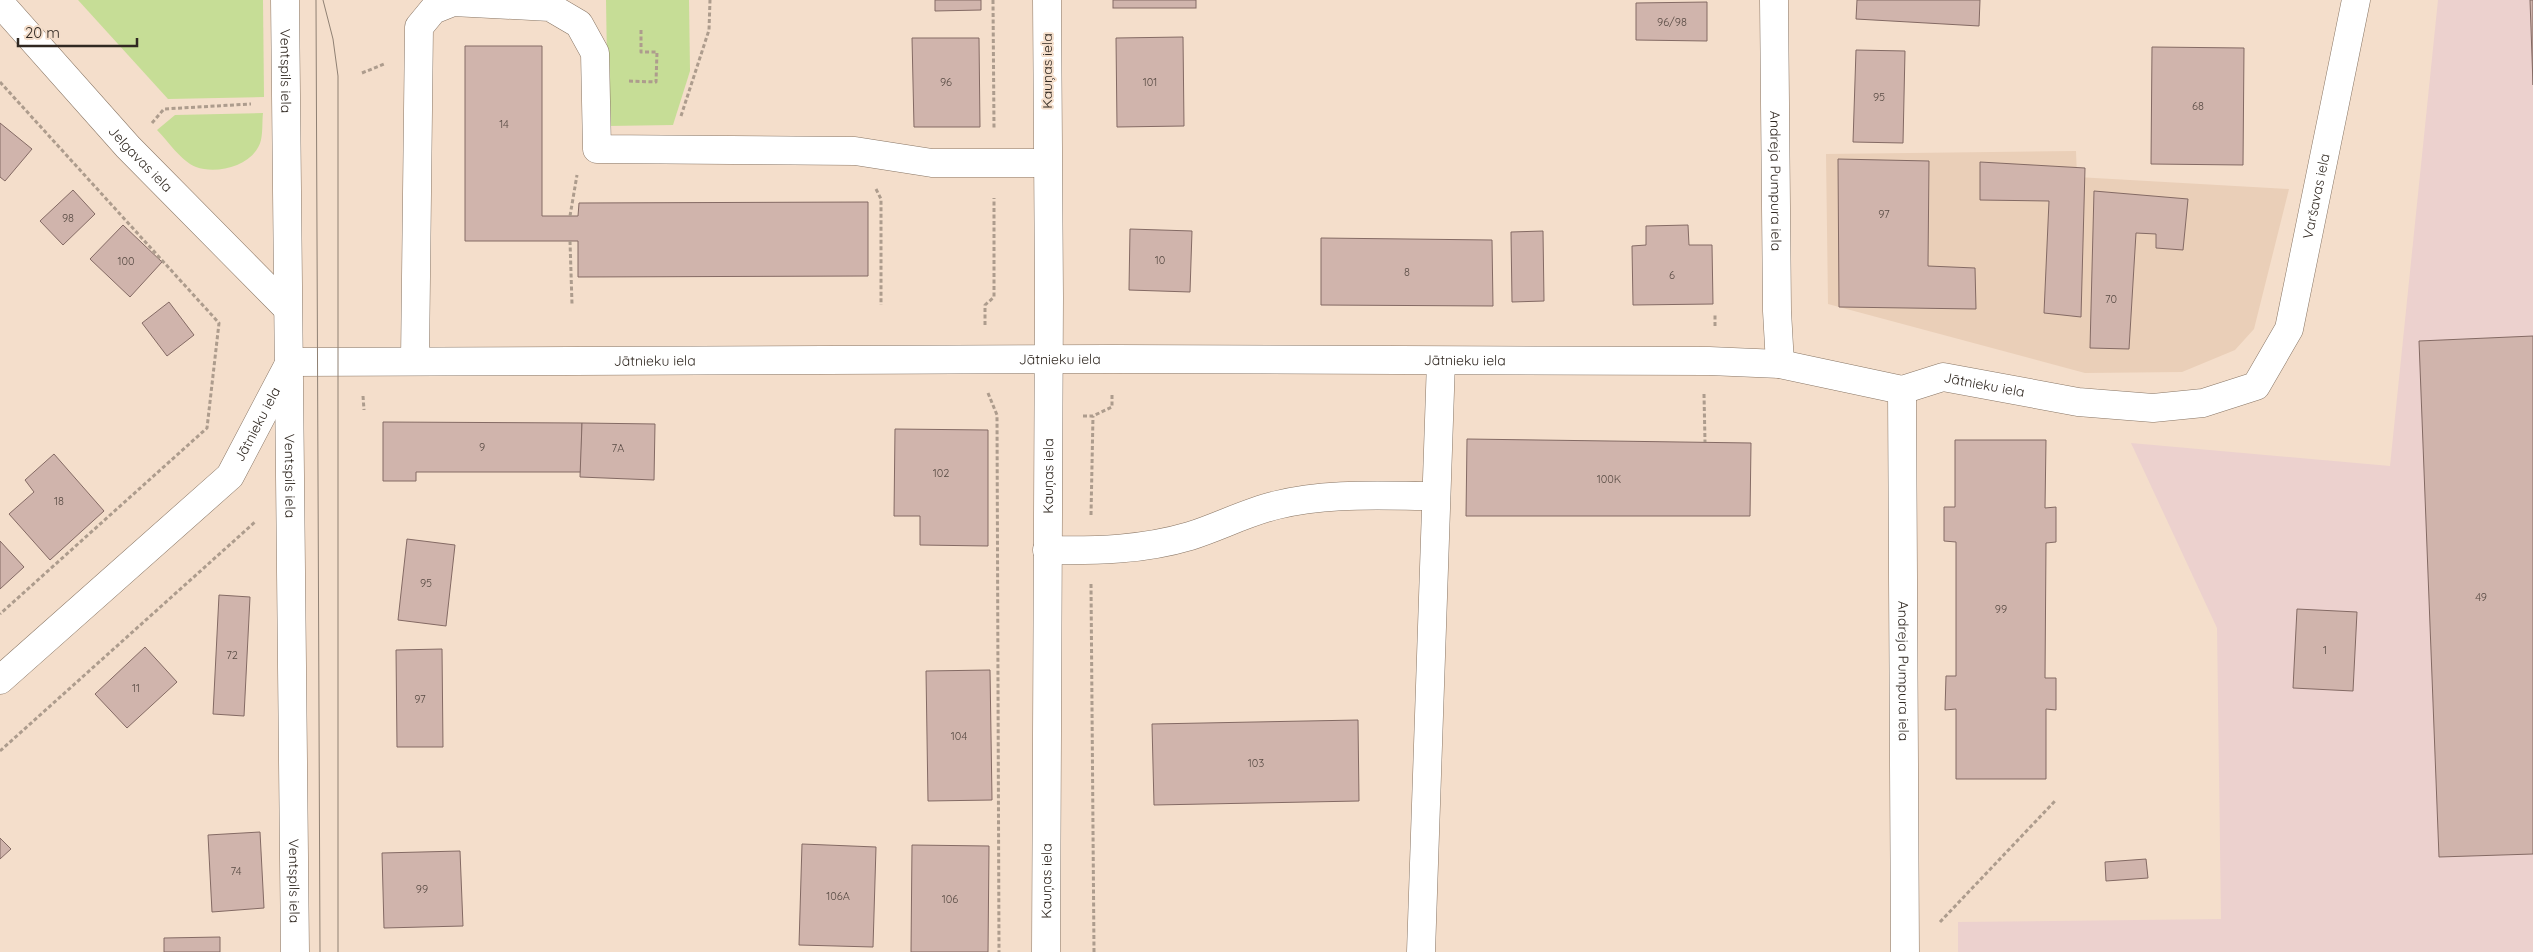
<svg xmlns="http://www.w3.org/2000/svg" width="2533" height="952" font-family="Quicksand,sans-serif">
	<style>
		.built { fill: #eacfb8 }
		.industrial { fill: #ecd1ce }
		.green { fill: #c6dd96 }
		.building { fill: #d0b4ac; stroke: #846a64 }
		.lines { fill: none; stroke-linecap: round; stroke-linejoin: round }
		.minor-casing { stroke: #887564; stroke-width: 29 }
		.path { stroke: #ad9c8d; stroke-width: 3; stroke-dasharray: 4 2.5; stroke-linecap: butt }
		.minor { stroke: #fff; stroke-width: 28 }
		.tram { stroke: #8f8073; stroke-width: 1 }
		.labels { text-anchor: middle; stroke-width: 4; stroke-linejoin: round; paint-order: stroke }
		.number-label { font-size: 11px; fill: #584b44 }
		.street-label { font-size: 14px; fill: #302821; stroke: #f4decb }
	</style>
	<rect width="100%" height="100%" fill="#f4decb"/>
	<path class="built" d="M2076 151 2077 177 2289 189 2254 329 2235 350 2182 372 2085 373 1828 304 1826 154Z"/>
	<path class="industrial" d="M2438 0H2533V952H1958V922L2221 919 2217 628 2131 443 2390 466Z"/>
	<g class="green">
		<path d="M78 0H263L264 97 168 99Z"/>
		<path d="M606 0H689L690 71 673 125 608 126Z"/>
		<path d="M263 113C262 121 263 131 261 140 255 165 218 175 196 167 181 161 168 141 157 130L175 115Z"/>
	</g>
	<g class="building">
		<path d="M935 0H981V10L935 11Z"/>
		<rect x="1113" y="0" width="83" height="8"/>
		<path d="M1857 0H1980L1979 26 1856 19Z"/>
		<path d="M2530 0H2533V85Z"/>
		<path d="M1707 2V41L1636 40V3Z"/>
		<path d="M1183 37 1184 126 1117 127 1116 38Z"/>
		<path d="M912 38H979L980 127H914Z"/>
		<path d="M465 46H542V216H578L579 203 868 202V276L578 277V241H465Z"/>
		<path d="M2152 47 2244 48 2243 165 2151 164Z"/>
		<path d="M1856 50 1905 51 1903 143 1853 142Z"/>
		<path d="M0 123 32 149 5 181 0 177Z"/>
		<path d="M1838 159 1929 161 1928 266 1975 268 1976 309 1839 307Z"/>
		<path d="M1980 162 2085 168 2081 317 2044 313 2049 201 1980 200Z"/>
		<path d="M73 190 95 214 63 245 40 221Z"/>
		<path d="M2094 191 2188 199 2183 250 2156 248V234L2136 233 2129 349 2090 348Z"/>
		<path d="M123 225 162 262 130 297 90 259Z"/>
		<path d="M1688 225 1689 245H1712L1713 304 1633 305 1632 246 1646 245V226Z"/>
		<path d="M1130 229 1192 231 1190 292 1129 290Z"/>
		<path d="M1543 231 1544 301 1512 302 1511 232Z"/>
		<path d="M1321 238 1492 240 1493 306 1321 305Z"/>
		<path d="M169 302 194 335 167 356 142 323Z"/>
		<path d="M2533 336V854L2439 857 2419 341Z"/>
		<path d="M383 422 582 423 581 472H416V481H383Z"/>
		<path d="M582 423 655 424 654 480 580 477Z"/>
		<path d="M895 429 988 430V546L920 545V516H894Z"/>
		<path d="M1467 439 1751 443 1750 516H1466Z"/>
		<path d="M1955 440H2046L2045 508 2056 507V542L2046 543 2045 678H2056V710L2046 709V779H1956V709L1945 710 1946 676H1956V542L1944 541V507H1955Z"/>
		<path d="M54 454 104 511 50 560 9 514 34 492 25 480Z"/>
		<path d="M407 539 455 545 446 626 398 620Z"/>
		<path d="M0 541 24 567 0 589Z"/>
		<path d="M219 595 250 597 244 716 213 714Z"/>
		<path d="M2297 609 2357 612 2353 691 2293 688Z"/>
		<path d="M145 647 177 682 127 728 95 694Z"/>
		<path d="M442 649 443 747H397L396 650Z"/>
		<path d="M990 670 992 800 928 801 926 671Z"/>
		<path d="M1358 720 1359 801 1154 805 1152 724Z"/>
		<path d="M260 832 264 908 212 912 208 835Z"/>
		<path d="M0 838 11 849 0 859Z"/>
		<path d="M802 844 876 847 873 947 799 945Z"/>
		<path d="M912 845 989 846 988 952H911Z"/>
		<path d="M460 851 463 926 384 928 382 853Z"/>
		<path d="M2146 859 2148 878 2106 881 2105 862Z"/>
		<path d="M220 937V952H164V938Z"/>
	</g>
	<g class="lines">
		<defs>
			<g id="minor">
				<path id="s1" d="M285 0 295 952"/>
				<path id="s2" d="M1774 0 1777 311 1780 364"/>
				<path id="s3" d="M0 3 128 147 287 308"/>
				<path d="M415 360 419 27 433 10 453 2 550 7 579 24 595 53 597 149 855 151 932 163H1047"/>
				<path id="s4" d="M1902 390 1905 952"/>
				<path d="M1047 550C1096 551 1143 550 1190 536 1219 527 1247 512 1277 505 1328 492 1384 496 1436 496"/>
				<path id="s5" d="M0 680 230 476 290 362 1113 359 1709 361 1780 364 1902 390 1943 377 2078 402 2153 408 2203 403 2256 386 2289 329 2356 0"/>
				<path id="s6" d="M1046 952 1049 297 1047 0"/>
				<path d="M1421 952 1441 361"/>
			</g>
		</defs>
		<use href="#minor" class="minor-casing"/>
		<g class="path">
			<path d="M993 0 994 129"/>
			<path d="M362 73 384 64"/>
			<path d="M629 81 656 82 657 52H641V29"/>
			<path d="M0 82 219 323 207 428 0 614"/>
			<path d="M681 116 709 30 710 0"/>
			<path d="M152 123 164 109 251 104"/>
			<path d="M876 189 881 199V305"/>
			<path d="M570 216 577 175"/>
			<path d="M570 241 572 304"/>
			<path d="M985 325V305L994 297V198"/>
			<path d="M1715 326V314"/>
			<path d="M988 393 997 415 999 952"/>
			<path d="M1704 394 1705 442"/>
			<path d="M363 396 364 410"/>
			<path d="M1083 416H1093L1112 407V394"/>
			<path d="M1091 515 1093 416"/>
			<path d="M1091 584 1094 952"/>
			<path d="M0 751 255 522"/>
			<path d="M1940 922 2055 801"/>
		</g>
		<use href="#minor" class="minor"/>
		<g class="tram">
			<path d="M316 0 320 952"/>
			<path d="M323 0 333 39 338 76V952"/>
		</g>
	</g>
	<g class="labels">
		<g class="number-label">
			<text x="1672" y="26">96/98</text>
			<text x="946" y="86">96</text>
			<text x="1150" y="86">101</text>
			<text x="1879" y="101">95</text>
			<text x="2198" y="110">68</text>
			<text x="504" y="128">14</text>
			<text x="1884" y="218">97</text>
			<text x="68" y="222">98</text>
			<text x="1160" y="264">10</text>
			<text x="126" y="265">100</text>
			<text x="1407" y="276">8</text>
			<text x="1672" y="279">6</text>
			<text x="2111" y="303">70</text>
			<text x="482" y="451">9</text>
			<text x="618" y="452">7A</text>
			<text x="941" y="477">102</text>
			<text x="1609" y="483">100K</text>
			<text x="59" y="505">18</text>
			<text x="426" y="587">95</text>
			<text x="2481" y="601">49</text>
			<text x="2001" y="613">99</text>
			<text x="2325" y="654">1</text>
			<text x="232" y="659">72</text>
			<text x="136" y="692">11</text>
			<text x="420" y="703">97</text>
			<text x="959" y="740">104</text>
			<text x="1256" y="767">103</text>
			<text x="236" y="875">74</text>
			<text x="422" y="893">99</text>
			<text x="838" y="900">106A</text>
			<text x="950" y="903">106</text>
		</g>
		<g class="street-label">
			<text dy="5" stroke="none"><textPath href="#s1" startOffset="71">Ventspils iela</textPath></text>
			<text transform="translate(1047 71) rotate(-90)" y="5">Kauņas iela</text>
			<text dy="5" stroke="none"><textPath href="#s3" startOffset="210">Jelgavas iela</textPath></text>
			<text dy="5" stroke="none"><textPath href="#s2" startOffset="181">Andreja Pumpura iela</textPath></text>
			<text dy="5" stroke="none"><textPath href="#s5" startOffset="2614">Varšavas iela</textPath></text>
			<text dy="5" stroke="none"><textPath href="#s5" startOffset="1206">Jātnieku iela</textPath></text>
			<text dy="5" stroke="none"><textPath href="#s5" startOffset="801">Jātnieku iela</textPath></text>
			<text dy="5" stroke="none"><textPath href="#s5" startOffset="1611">Jātnieku iela</textPath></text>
			<text dy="5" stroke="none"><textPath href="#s5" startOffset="2136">Jātnieku iela</textPath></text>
			<text dy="5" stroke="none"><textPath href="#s5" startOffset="366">Jātnieku iela</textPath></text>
			<text dy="5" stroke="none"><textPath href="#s1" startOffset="476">Ventspils iela</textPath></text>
			<text dy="5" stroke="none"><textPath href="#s6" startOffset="476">Kauņas iela</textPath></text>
			<text dy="5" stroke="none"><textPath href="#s4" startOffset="281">Andreja Pumpura iela</textPath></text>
			<text dy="5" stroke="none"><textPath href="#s1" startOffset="881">Ventspils iela</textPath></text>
			<text dy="5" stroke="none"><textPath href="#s6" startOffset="71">Kauņas iela</textPath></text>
		</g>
	</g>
	<path d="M18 38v8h119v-8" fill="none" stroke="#302821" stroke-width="2.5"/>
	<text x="25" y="38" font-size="15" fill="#302821" stroke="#f4decb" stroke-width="4" paint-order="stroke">20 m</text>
</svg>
